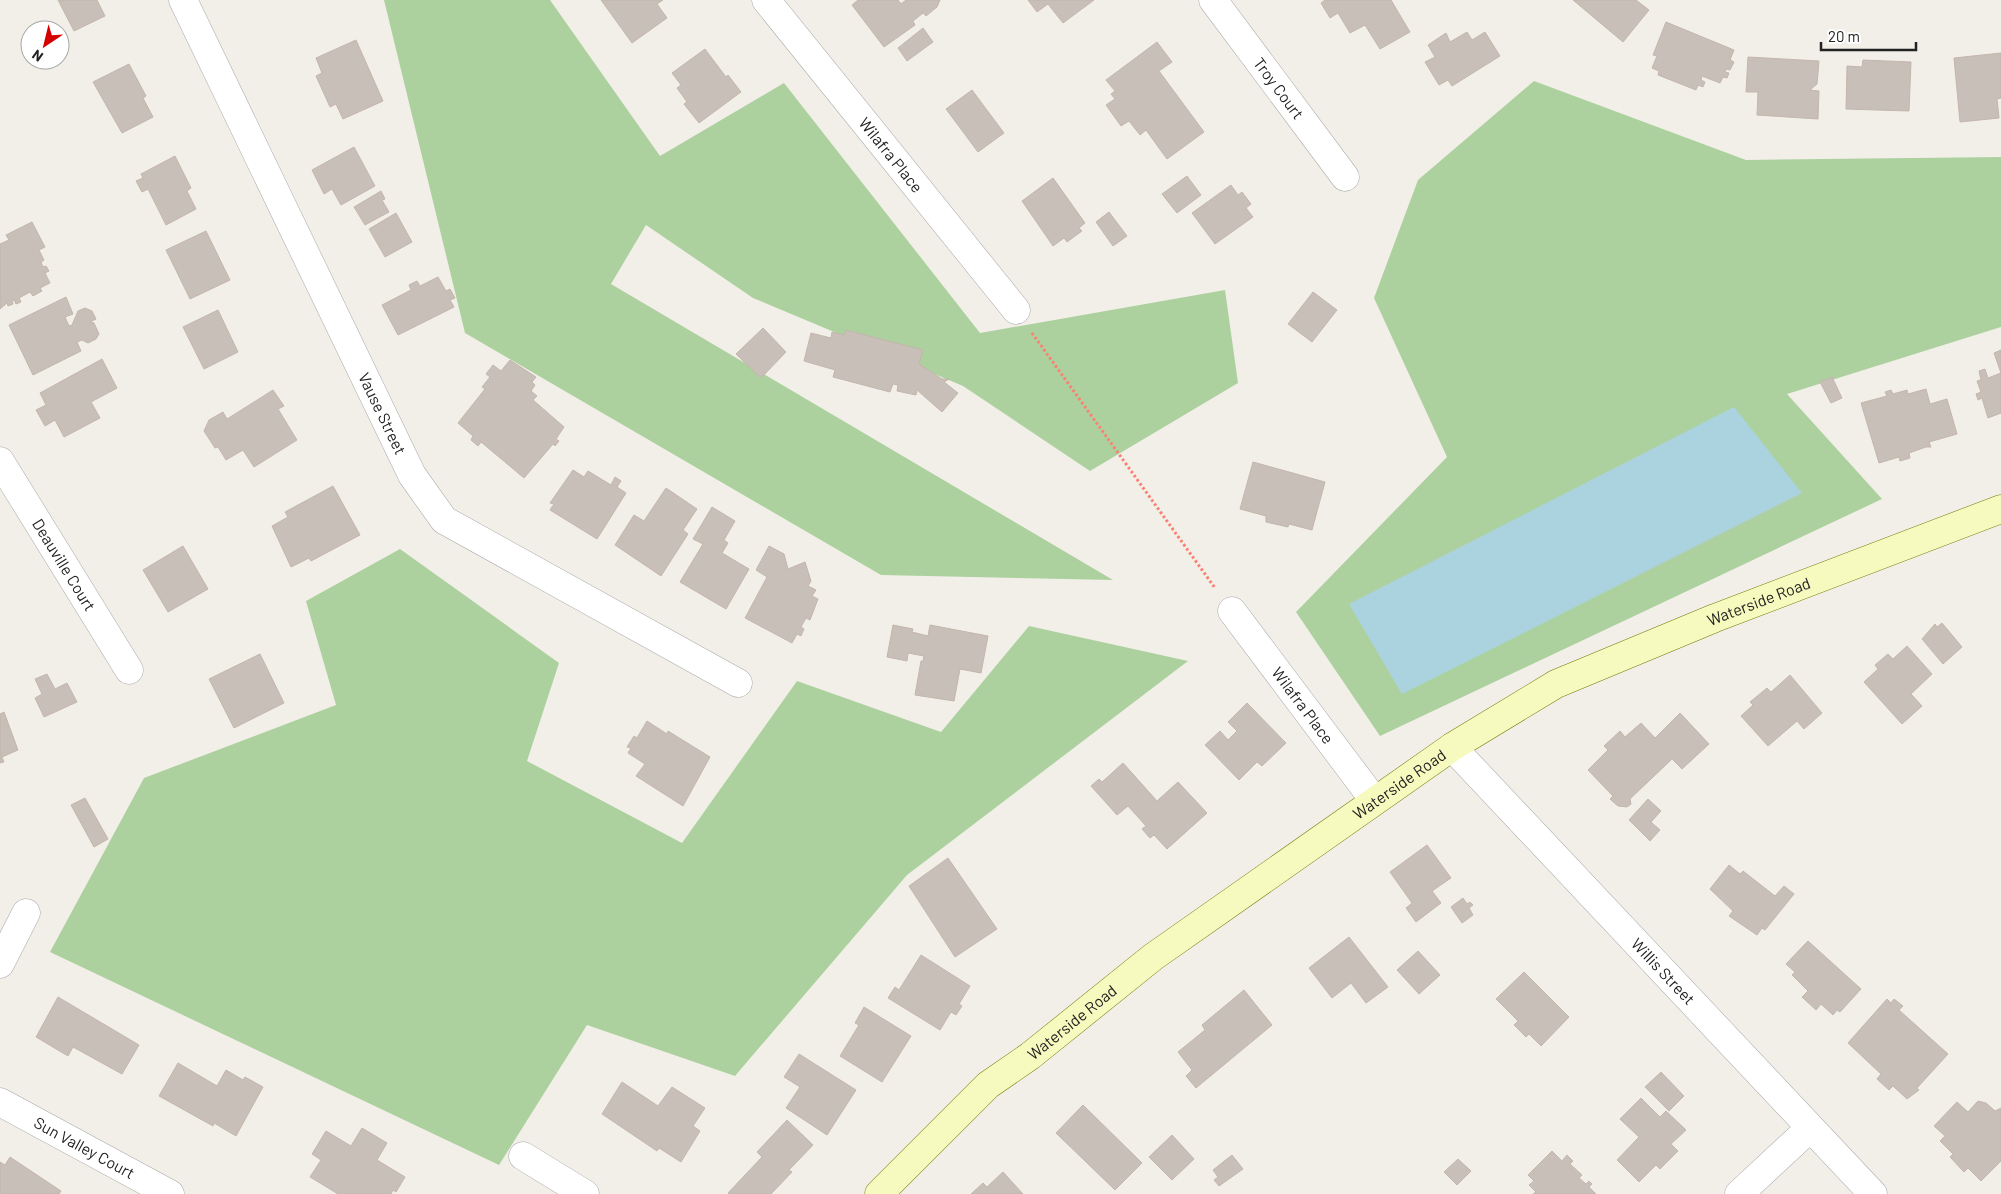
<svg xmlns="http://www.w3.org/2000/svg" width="2001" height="1194" font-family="Barlow,sans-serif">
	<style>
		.forest { fill: #add19e }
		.water { fill: #aad3df }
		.building { fill: #c7bfb8; stroke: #c4b6ab }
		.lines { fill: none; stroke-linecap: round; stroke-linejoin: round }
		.street-casing { stroke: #a9a9a9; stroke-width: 29 }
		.secondary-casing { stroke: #707d05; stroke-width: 29 }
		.path { stroke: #fa8072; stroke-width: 3; stroke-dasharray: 2.5 2.5; stroke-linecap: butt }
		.street { stroke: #fff; stroke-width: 28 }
		.secondary { stroke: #f7fabf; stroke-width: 28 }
		.labels { text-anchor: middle; stroke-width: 4; stroke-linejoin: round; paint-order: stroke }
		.street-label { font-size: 16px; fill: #222; stroke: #fff }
	</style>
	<rect width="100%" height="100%" fill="#f2efe9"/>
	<g class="forest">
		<path d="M384 0H550L660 156 784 83 980 333 1225 290 1238 383 1090 471 963 386 753 298 646 225 611 284 1113 580 881 575 465 333Z"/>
		<path d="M1534 81 1746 160 2001 157V327L1787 394 1882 499 1380 736 1296 612 1447 457 1374 298 1418 180Z"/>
		<path d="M400 549 559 663 527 761 682 843 797 681 941 732 1029 626 1188 661 907 875 735 1076 587 1025 499 1165 50 952 144 778 336 705 306 601Z"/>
	</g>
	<path class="water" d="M1734 407 1802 493 1402 694 1349 604Z"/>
	<g class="building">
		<path d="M58 0H97L105 16 74 31Z"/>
		<path d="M601 0H663L657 4 667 18 632 43Z"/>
		<path d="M858 0H898L901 4 906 0H940L937 7 926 16 923 13 913 21 915 25 884 47 852 5Z"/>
		<path d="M1028 0H1094L1063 23 1048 4 1037 12Z"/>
		<path d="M1325 0H1391L1410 32 1380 49 1365 25 1350 33 1338 13 1330 18 1321 3Z"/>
		<path d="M1573 0H1636L1649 10 1623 42Z"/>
		<path d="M1666 22 1734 50 1730 60 1734 62 1730 70 1726 69 1725 72 1729 73 1727 78 1723 77 1720 83 1702 76 1701 80 1705 82 1703 87 1698 85 1696 90 1658 75 1659 71 1652 68 1657 56 1653 55Z"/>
		<path d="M923 28 933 42 907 61 898 48Z"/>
		<path d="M1467 32 1472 40 1485 32 1500 56 1452 86 1448 80 1439 85 1425 62 1435 57 1428 45 1446 33 1450 42Z"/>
		<path d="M356 40 383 101 343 119 336 104 330 107 316 76 322 73 316 58Z"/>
		<path d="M1157 42 1172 62 1159 71 1204 132 1167 159 1146 130 1140 135 1129 121 1121 126 1106 105 1115 99 1111 94 1115 91 1106 80Z"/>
		<path d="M705 49 726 77 728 75 741 92 699 123 684 104 687 102 677 88 681 85 672 73Z"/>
		<path d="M2001 53V98L1997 99 1999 118 1960 122 1954 58Z"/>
		<path d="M1748 57 1819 61 1817 84 1810 90 1819 91 1818 119 1757 115 1758 92H1746Z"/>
		<path d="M1863 60 1911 62 1909 111 1846 109 1847 66 1862 67Z"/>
		<path d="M129 64 146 96 143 98 153 117 122 133 93 82Z"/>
		<path d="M972 90 1004 133 978 152 946 109Z"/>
		<path d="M354 147 375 186 341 205 332 189 324 194 312 170Z"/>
		<path d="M175 156 191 188 187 191 196 209 166 225 148 189 142 192 136 181 143 178 141 174Z"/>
		<path d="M1187 176 1201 195 1177 213 1162 194Z"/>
		<path d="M1053 178 1085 223 1079 228 1082 231 1067 242 1064 238 1053 246 1022 201Z"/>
		<path d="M1231 185 1238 195 1242 192 1251 204 1246 208 1253 217 1215 244 1192 213Z"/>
		<path d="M381 191 385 199 382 200 389 212 365 225 354 207Z"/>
		<path d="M1109 212 1127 236 1113 246 1096 222Z"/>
		<path d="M396 213 412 242 385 257 369 229Z"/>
		<path d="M32 222 45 247 39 250 44 260 41 262 43 267 46 266 49 271 45 273 50 283 40 288 42 291 33 296 30 292 19 298 21 302 16 304 14 300 12 301 13 304 8 306 7 303 0 309V244L9 240 6 235Z"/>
		<path d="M206 231 230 280 190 299 166 250Z"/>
		<path d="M438 277 446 291 450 289 455 298 450 300 454 307 398 335 382 305 411 290 409 285 417 281 420 286Z"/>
		<path d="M1313 292 1337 310 1312 342 1288 324Z"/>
		<path d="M66 297 73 314 65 317 69 326 72 325 78 311 85 308 92 311 96 319 90 322 94 323 99 334 96 339 88 343 82 340 77 342 81 351 33 375 9 325Z"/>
		<path d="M218 310 238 352 204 369 183 327Z"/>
		<path d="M763 328 786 352 761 378 736 354Z"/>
		<path d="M846 330 923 350 919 364 942 379H949L944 382 958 393 942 412 917 390 916 395 897 391 898 385 893 384 890 392 833 377 835 370 804 361 811 333 831 338 832 332 844 335Z"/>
		<path d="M2001 350V413L1988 418 1982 398 1978 400 1976 394 1981 392 1977 381 1981 380 1979 371 1985 369 1988 378 2001 373 1994 353Z"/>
		<path d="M102 359 117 388 91 402 100 418 64 437 55 420 45 426 36 410 46 405 40 393Z"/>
		<path d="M510 360 536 377 532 382 535 385 531 391 537 396 533 400 564 427 556 439 559 441 555 446 553 444 524 478 481 442 478 446 471 440 473 436 458 423 485 389 482 387 490 377 486 374 493 365 501 371Z"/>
		<path d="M1832 377 1842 398 1831 403 1820 382Z"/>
		<path d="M1926 389 1930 404 1947 399 1957 434 1929 442 1931 447H1926L1909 453 1910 458 1900 461 1899 457 1879 463 1861 403 1887 396 1885 392 1891 390 1893 394 1907 390 1908 394Z"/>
		<path d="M273 390 284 406 278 409 297 440 254 467 243 450 226 460 218 447 215 448 204 431 209 420 223 412 227 419Z"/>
		<path d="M1253 462 1325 482 1312 530 1289 524 1288 527 1266 522V516L1240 509Z"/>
		<path d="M573 470 584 477 588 471 611 485 615 477 621 481 617 487 626 493 597 539 550 510 554 504 550 503Z"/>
		<path d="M333 486 360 535 311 561 309 558 291 567 272 526 288 517 285 512Z"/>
		<path d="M666 488 697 509 683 530 688 534 661 576 615 545 634 515 644 521Z"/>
		<path d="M712 507 735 521 724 540 728 543 722 553 749 569 726 609 680 582 703 544 693 539Z"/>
		<path d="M183 546 208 589 168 612 143 570Z"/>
		<path d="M769 546 784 554 788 569 805 562 811 581 808 586 816 590 812 596 818 599 810 620 806 618 801 627 804 629 801 636 797 634 792 643 745 618 767 577 756 570Z"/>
		<path d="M1942 623 1962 647 1943 664 1922 639 1935 624 1937 627Z"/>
		<path d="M893 625 913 629 912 632 928 636 930 625 988 636 981 673 960 669 954 701 915 695 921 661H923L924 656 908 653 907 661 887 657Z"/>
		<path d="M1907 646 1932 674 1911 694 1922 706 1902 724 1864 682 1878 669 1875 665 1888 654 1893 659Z"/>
		<path d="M260 654 284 703 234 728 209 679Z"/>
		<path d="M47 674 55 689 67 683 77 702 44 717 35 698 42 694 35 679Z"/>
		<path d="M1790 675 1822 713 1804 729 1797 721 1768 746 1741 716 1753 705 1750 702 1767 688 1771 692Z"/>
		<path d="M1247 703 1286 743 1262 766 1257 762 1239 780 1205 745 1220 731 1228 740 1237 731 1228 722Z"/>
		<path d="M4 712 18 750 2 757 4 762 0 763V714Z"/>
		<path d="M1680 713 1709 744 1682 769 1672 759 1630 799 1631 804 1627 807 1618 806 1610 799 1613 796 1588 770 1608 750 1604 746 1620 731 1625 737 1641 723 1655 738Z"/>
		<path d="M647 721 667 734 668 731 710 757 683 806 636 776 645 764 628 753 631 748 627 747 634 736 637 738Z"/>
		<path d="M1123 763 1157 801 1178 782 1207 813 1167 849 1154 835 1150 838 1142 829 1146 826 1128 806 1117 815 1091 786 1099 779 1102 782Z"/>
		<path d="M85 798 108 839 94 847 71 805Z"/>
		<path d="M1648 799 1661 811 1651 822 1660 830 1650 841 1629 820Z"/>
		<path d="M1427 845 1451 878 1432 891 1441 903 1416 922 1406 908 1412 903 1390 872Z"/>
		<path d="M948 858 997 929 955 957 909 886Z"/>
		<path d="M1729 865 1740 874 1743 871 1775 896 1784 886 1794 894 1765 930 1762 928 1757 935 1729 916 1733 911 1710 889Z"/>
		<path d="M1463 898 1467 904 1470 902 1473 905 1469 908 1473 915 1462 923 1451 907Z"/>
		<path d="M1349 937 1388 987 1366 1003 1351 983 1332 998 1309 968Z"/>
		<path d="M1808 941 1861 989 1840 1012 1837 1010 1833 1015 1821 1004 1816 1010 1802 997 1808 991 1792 975 1795 972 1786 964Z"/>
		<path d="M1418 951 1440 975 1419 994 1397 970Z"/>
		<path d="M921 955 970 986 959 1004 962 1006 956 1015 951 1012 940 1030 888 998 895 987 899 990Z"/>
		<path d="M1524 972 1569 1017 1541 1046 1529 1034 1526 1037 1514 1025 1518 1021 1496 999Z"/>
		<path d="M1244 990 1272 1025 1196 1088 1186 1076 1192 1070 1178 1052 1205 1030 1202 1025Z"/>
		<path d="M58 997 139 1045 122 1074 73 1047 68 1056 36 1037Z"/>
		<path d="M1887 999 1891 1003 1894 999 1903 1006 1899 1010 1948 1054 1917 1088 1919 1090 1907 1099 1893 1086 1889 1090 1877 1079 1881 1074 1848 1043Z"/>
		<path d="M864 1007 911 1036 882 1082 840 1056 859 1025 855 1023Z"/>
		<path d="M799 1054 856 1090 827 1135 786 1108 800 1087 784 1077Z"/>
		<path d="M178 1063 217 1086 226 1070 243 1080 245 1077 263 1087 236 1136 214 1123 213 1126 159 1096Z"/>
		<path d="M1661 1072 1684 1096 1669 1111 1645 1087Z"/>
		<path d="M622 1082 658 1106 672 1087 705 1108 693 1126 700 1131 681 1162 659 1148 657 1151 602 1114Z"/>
		<path d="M1641 1098 1660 1117 1666 1111 1686 1130 1671 1144 1678 1151 1660 1169 1656 1165 1639 1182 1617 1160 1639 1137 1620 1119Z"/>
		<path d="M1978 1101 1986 1103 1995 1111 2001 1108V1161L1981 1181 1968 1168 1964 1172 1950 1157 1953 1154 1940 1141 1945 1136 1934 1126 1957 1102 1968 1112Z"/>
		<path d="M1083 1105 1142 1163 1115 1190 1056 1133Z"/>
		<path d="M787 1120 813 1145 789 1170 792 1172 771 1194H730L728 1193 762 1157 757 1152Z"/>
		<path d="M362 1128 387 1143 377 1160 405 1177 396 1192 393 1190 391 1194H338L310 1177 321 1160 312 1154 326 1131 351 1146Z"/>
		<path d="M1172 1135 1194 1159 1172 1180 1149 1157Z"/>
		<path d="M1552 1151 1562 1161 1567 1155 1573 1161 1570 1164 1582 1175 1579 1178 1586 1184 1589 1181 1592 1184 1589 1187 1596 1194H1533L1536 1192 1529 1185 1534 1181 1528 1175Z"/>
		<path d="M1232 1155 1243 1169 1219 1186 1214 1180 1218 1177 1213 1170Z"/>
		<path d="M10 1157 61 1191 59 1194H0V1162L5 1165Z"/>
		<path d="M1458 1159 1471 1171 1457 1185 1444 1172Z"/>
		<path d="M1003 1172 1023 1194H971L983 1183 987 1187Z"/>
	</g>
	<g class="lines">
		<defs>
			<g id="street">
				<path id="s1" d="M183 0 412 475 444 520 738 683"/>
				<path id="s2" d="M766 0 1016 310"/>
				<path id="s3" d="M1213 0 1345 177"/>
				<path id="s4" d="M0 461 129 670"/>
				<path id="s5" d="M1232 611 1374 800"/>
				<path id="s6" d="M1452 747 1873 1194"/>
				<path d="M0 964 26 913"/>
				<path id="s7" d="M0 1102 170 1194"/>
				<path d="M523 1156 585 1194"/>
				<path d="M1739 1194 1810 1128"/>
			</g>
			<g id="secondary">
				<path id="s8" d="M879 1194 988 1085 1030 1056 1153 957 1452 747 1556 684 1715 618 2001 509"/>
			</g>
		</defs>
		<use href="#street" class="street-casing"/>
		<use href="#secondary" class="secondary-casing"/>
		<path class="path" d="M1032 333 1215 588"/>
		<use href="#street" class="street"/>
		<use href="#secondary" class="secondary"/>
	</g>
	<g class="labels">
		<g class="street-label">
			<text dy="6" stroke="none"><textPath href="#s3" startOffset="110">Troy Court</textPath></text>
			<text dy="6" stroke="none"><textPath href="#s2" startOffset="199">Wilafra Place</textPath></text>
			<text dy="6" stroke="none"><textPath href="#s1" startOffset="459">Vause Street</textPath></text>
			<text dy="6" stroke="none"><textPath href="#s4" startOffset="122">Deauville Court</textPath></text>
			<text dy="6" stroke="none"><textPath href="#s8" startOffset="1069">Waterside Road</textPath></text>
			<text dy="6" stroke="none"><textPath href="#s5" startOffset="118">Wilafra Place</textPath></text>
			<text dy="6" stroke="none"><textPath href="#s8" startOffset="664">Waterside Road</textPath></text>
			<text dy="6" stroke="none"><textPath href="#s6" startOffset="308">Willis Street</textPath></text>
			<text dy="6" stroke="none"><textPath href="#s8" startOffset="259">Waterside Road</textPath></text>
			<text dy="6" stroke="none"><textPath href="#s7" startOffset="96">Sun Valley Court</textPath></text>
		</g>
	</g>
	<g transform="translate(45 45) rotate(215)"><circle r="24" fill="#ffffff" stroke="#a7a7a7"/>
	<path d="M0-4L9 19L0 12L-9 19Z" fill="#d40000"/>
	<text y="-8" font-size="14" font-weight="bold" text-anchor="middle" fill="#222222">N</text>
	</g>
	<path d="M1821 42v8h95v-8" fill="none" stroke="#222222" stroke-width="2.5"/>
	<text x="1828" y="42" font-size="15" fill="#222222" stroke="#ffffff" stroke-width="4" paint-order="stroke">20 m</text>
</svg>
